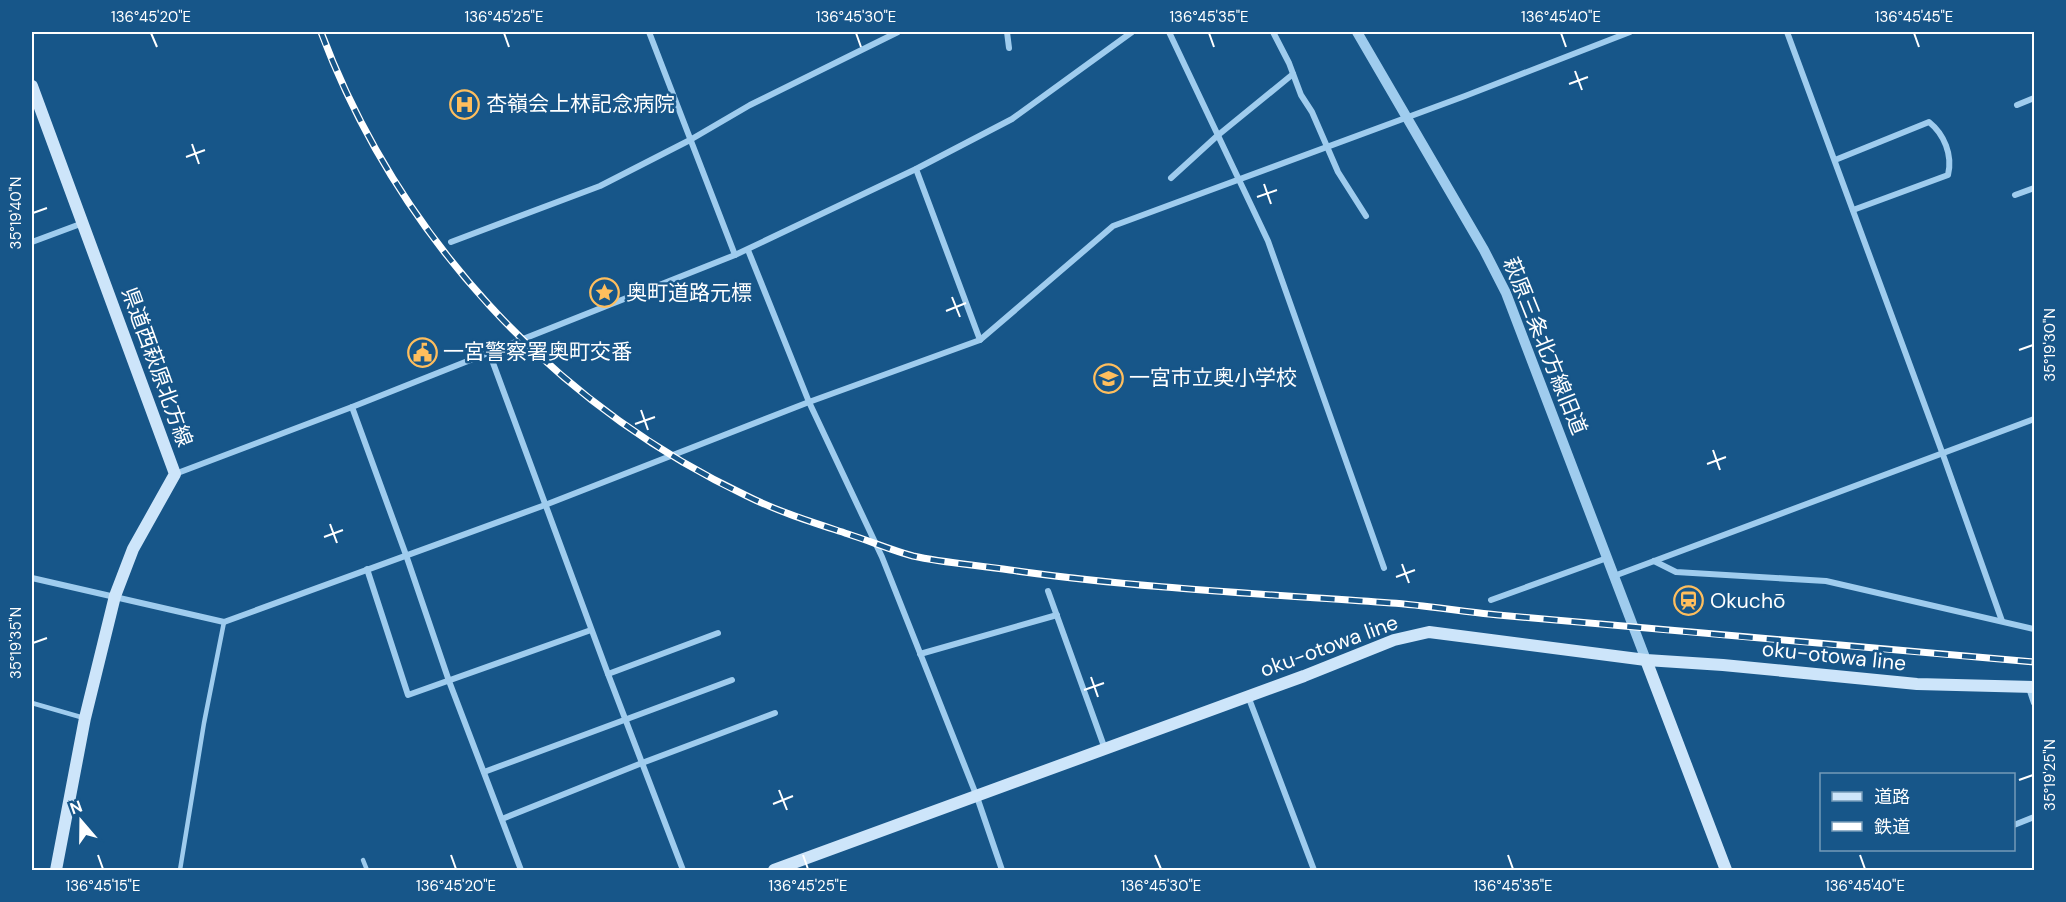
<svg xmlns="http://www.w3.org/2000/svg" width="2066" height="902" font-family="'DM Sans','Noto Sans JP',sans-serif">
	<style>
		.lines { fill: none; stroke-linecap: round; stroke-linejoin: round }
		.service { stroke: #9fccee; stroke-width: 4.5 }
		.minor { stroke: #9fccee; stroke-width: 6 }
		.tertiary { stroke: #9fccee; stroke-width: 10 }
		.secondary { stroke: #cde5fa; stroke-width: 12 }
		.rail-casing { stroke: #fff; stroke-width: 7 }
		.rail { stroke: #175689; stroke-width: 4.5; stroke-dasharray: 14; stroke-linecap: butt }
		.ticks { fill: none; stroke: #fff; stroke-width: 2 }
		.labels { text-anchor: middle; stroke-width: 5; stroke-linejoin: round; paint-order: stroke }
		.poi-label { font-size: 21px; fill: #fff; stroke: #175689; text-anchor: start }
		.street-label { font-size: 21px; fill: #fff; stroke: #175689 }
		.neatline { fill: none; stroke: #fff; stroke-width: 2 }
		.ticks-label { font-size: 15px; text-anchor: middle; fill: #fff }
	</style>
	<rect width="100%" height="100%" fill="#175689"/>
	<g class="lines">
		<g class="service">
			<path d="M32 703 84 718"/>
			<path d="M363 860 367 870"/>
			<path d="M180 870 204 723 224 622"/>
		</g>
		<g class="minor">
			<path d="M649 32 735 255"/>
			<path d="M1007 32 1009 48"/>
			<path d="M1169 32 1268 241 1384 568"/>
			<path d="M1273 32 1289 63 1301 95 1312 112 1338 172 1366 216"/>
			<path d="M1787 32 1942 452 2002 621"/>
			<path d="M2017 105 2034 98"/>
			<path d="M1835 160 1929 122C1944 134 1953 155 1948 175L1853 210"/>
			<path d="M916 169 980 340"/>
			<path d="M1171 178 1217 136 1293 74"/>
			<path d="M2015 195 2034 188"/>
			<path d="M32 242 83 223"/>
			<path d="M451 242 600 186 690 140 750 105 898 32"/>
			<path d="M748 250 809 402 882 557 977 797 1002 870"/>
			<path d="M489 352 608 674 683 870"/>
			<path d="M352 407 406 555 449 681 521 870"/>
			<path d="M175 474 352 407 735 255 916 169 1012 119 1132 32"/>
			<path d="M1654 561 1676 572 1826 581 2034 629"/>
			<path d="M367 569 408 695 591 630"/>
			<path d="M1614 576 2034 419"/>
			<path d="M32 578 224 622 545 505 809 402 980 340 1113 226 1465 96 1630 32"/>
			<path d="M1048 591 1105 749"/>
			<path d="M1491 600 1607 558"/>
			<path d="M920 654 1057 615"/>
			<path d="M608 674 718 633"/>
			<path d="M2029 688 2034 703"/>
			<path d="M1248 696 1314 870"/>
			<path d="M484 772 732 680"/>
			<path d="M502 819 642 763 775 713"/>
			<path d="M2014 825 2034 817"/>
		</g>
		<path class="tertiary" d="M1357 32 1484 250 1506 293 1646 660"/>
		<g class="secondary">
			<path d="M32 86 175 474 133 549 115 596 85 718 56 870"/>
			<path d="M1646 660 1726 870"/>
			<path d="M774 870 1304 676 1394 640 1429 632 1646 660 1723 665 1917 684 2034 687"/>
		</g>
		<defs>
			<path id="rail" d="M321 32C397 234 551 403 747 496 779 512 815 523 848 534 870 541 891 550 913 556 944 563 978 565 1010 570 1136 588 1264 594 1391 603 1426 605 1462 612 1498 615 1677 631 1856 647 2034 662"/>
		</defs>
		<use href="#rail" class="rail-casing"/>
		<use href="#rail" class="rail"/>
	</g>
	<path class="ticks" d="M151 33 157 47M504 33 509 47M856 33 861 47M1209 33 1214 47M1561 33 1566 47M1914 33 1919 47M1575 71 1582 90M1569 84 1588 77M192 144 199 164M186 157 205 150M1264 184 1271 204M1257 197 1277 190M33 213 47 208M952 297 960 317M946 311 966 303M2019 350 2033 345M641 410 648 430M635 424 655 417M1713 450 1720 470M1707 464 1726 457M330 524 337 543M324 537 343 530M1402 564 1409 583M1396 577 1415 570M33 643 47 638M1091 677 1098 697M1084 690 1104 683M2019 780 2033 775M779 790 787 810M773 804 793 796M98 855 103 869M451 855 456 869M803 855 808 869M1155 855 1161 869M1508 855 1513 869M1860 855 1865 869"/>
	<defs>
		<symbol id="hospital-ring" viewBox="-11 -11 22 22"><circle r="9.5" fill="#175689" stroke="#ffbe5d" stroke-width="1.5"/><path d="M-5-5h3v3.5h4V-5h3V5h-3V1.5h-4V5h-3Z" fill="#ffbe5d"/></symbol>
		<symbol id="sight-ring" viewBox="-11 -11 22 22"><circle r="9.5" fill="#175689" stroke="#ffbe5d" stroke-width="1.5"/><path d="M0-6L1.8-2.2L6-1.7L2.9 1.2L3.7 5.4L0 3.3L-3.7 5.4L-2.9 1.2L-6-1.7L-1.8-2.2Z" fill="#ffbe5d"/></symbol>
		<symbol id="civic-ring" viewBox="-11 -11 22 22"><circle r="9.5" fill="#175689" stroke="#ffbe5d" stroke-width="1.5"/><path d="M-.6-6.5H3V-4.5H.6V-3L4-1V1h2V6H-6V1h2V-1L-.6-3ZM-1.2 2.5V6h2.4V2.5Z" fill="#ffbe5d"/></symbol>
		<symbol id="school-ring" viewBox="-11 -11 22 22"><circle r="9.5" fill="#175689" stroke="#ffbe5d" stroke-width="1.5"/><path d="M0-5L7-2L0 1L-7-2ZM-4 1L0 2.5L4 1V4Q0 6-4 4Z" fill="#ffbe5d"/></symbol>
		<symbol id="station-ring" viewBox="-11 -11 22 22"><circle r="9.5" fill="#175689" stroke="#ffbe5d" stroke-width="1.5"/><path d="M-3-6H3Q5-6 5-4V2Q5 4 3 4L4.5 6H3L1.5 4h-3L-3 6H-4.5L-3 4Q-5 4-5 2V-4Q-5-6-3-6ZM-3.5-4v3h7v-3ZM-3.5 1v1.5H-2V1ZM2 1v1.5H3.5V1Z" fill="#ffbe5d"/></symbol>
	</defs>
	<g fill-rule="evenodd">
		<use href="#hospital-ring" x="448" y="88" width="33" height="33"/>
		<use href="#sight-ring" x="588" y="276" width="33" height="33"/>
		<use href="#civic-ring" x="406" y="336" width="33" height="33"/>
		<use href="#school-ring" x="1092" y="362" width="33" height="33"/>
		<use href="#station-ring" x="1672" y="584" width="33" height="33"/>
	</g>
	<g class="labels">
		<g class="poi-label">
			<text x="486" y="111">杏嶺会上林記念病院</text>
			<text x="626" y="300">奥町道路元標</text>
			<text x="443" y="359">一宮警察署奥町交番</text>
			<text x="1129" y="385">一宮市立奥小学校</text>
			<text x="1710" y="608">Okuchō</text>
		</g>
		<g class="street-label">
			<text transform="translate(1545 346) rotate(68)" y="7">萩原三条北方線旧道</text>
			<text transform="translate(157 367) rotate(70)" y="7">県道西萩原北方線</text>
			<text transform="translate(1329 646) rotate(-20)" y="7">oku-otowa line</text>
			<text transform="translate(1834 656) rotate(6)" y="7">oku-otowa line</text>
		</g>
	</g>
	<rect width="2066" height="902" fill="none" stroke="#175689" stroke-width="66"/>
	<rect x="1820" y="773" width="195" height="78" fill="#175689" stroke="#749ab8" stroke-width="1.5"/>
	<rect x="1832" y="792" width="30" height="9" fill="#cde5fa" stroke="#749ab8" stroke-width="1.5"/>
	<text x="1874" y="803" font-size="18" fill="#ffffff">道路</text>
	<rect x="1832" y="822" width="30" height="9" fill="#ffffff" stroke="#749ab8" stroke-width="1.5"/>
	<text x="1874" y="833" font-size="18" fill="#ffffff">鉄道</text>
	<g transform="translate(81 821) rotate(340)" stroke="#175689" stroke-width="4.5" paint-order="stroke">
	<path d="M0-4.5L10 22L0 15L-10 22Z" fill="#ffffff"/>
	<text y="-9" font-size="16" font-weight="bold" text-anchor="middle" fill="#ffffff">N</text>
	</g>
	<rect x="33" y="33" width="2000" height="836" class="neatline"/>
	<g class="ticks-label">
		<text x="151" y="22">136°45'20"E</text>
		<text x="504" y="22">136°45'25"E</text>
		<text x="856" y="22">136°45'30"E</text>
		<text x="1209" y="22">136°45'35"E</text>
		<text x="1561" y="22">136°45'40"E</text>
		<text x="1914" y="22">136°45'45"E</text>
		<text transform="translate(16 213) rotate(-90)" y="5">35°19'40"N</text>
		<text transform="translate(2050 345) rotate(-90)" y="5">35°19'30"N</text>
		<text transform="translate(16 643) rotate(-90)" y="5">35°19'35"N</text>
		<text transform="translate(2050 775) rotate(-90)" y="5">35°19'25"N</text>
		<text x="103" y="891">136°45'15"E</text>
		<text x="456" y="891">136°45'20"E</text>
		<text x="808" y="891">136°45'25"E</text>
		<text x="1161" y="891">136°45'30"E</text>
		<text x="1513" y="891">136°45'35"E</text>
		<text x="1865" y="891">136°45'40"E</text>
	</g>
</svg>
